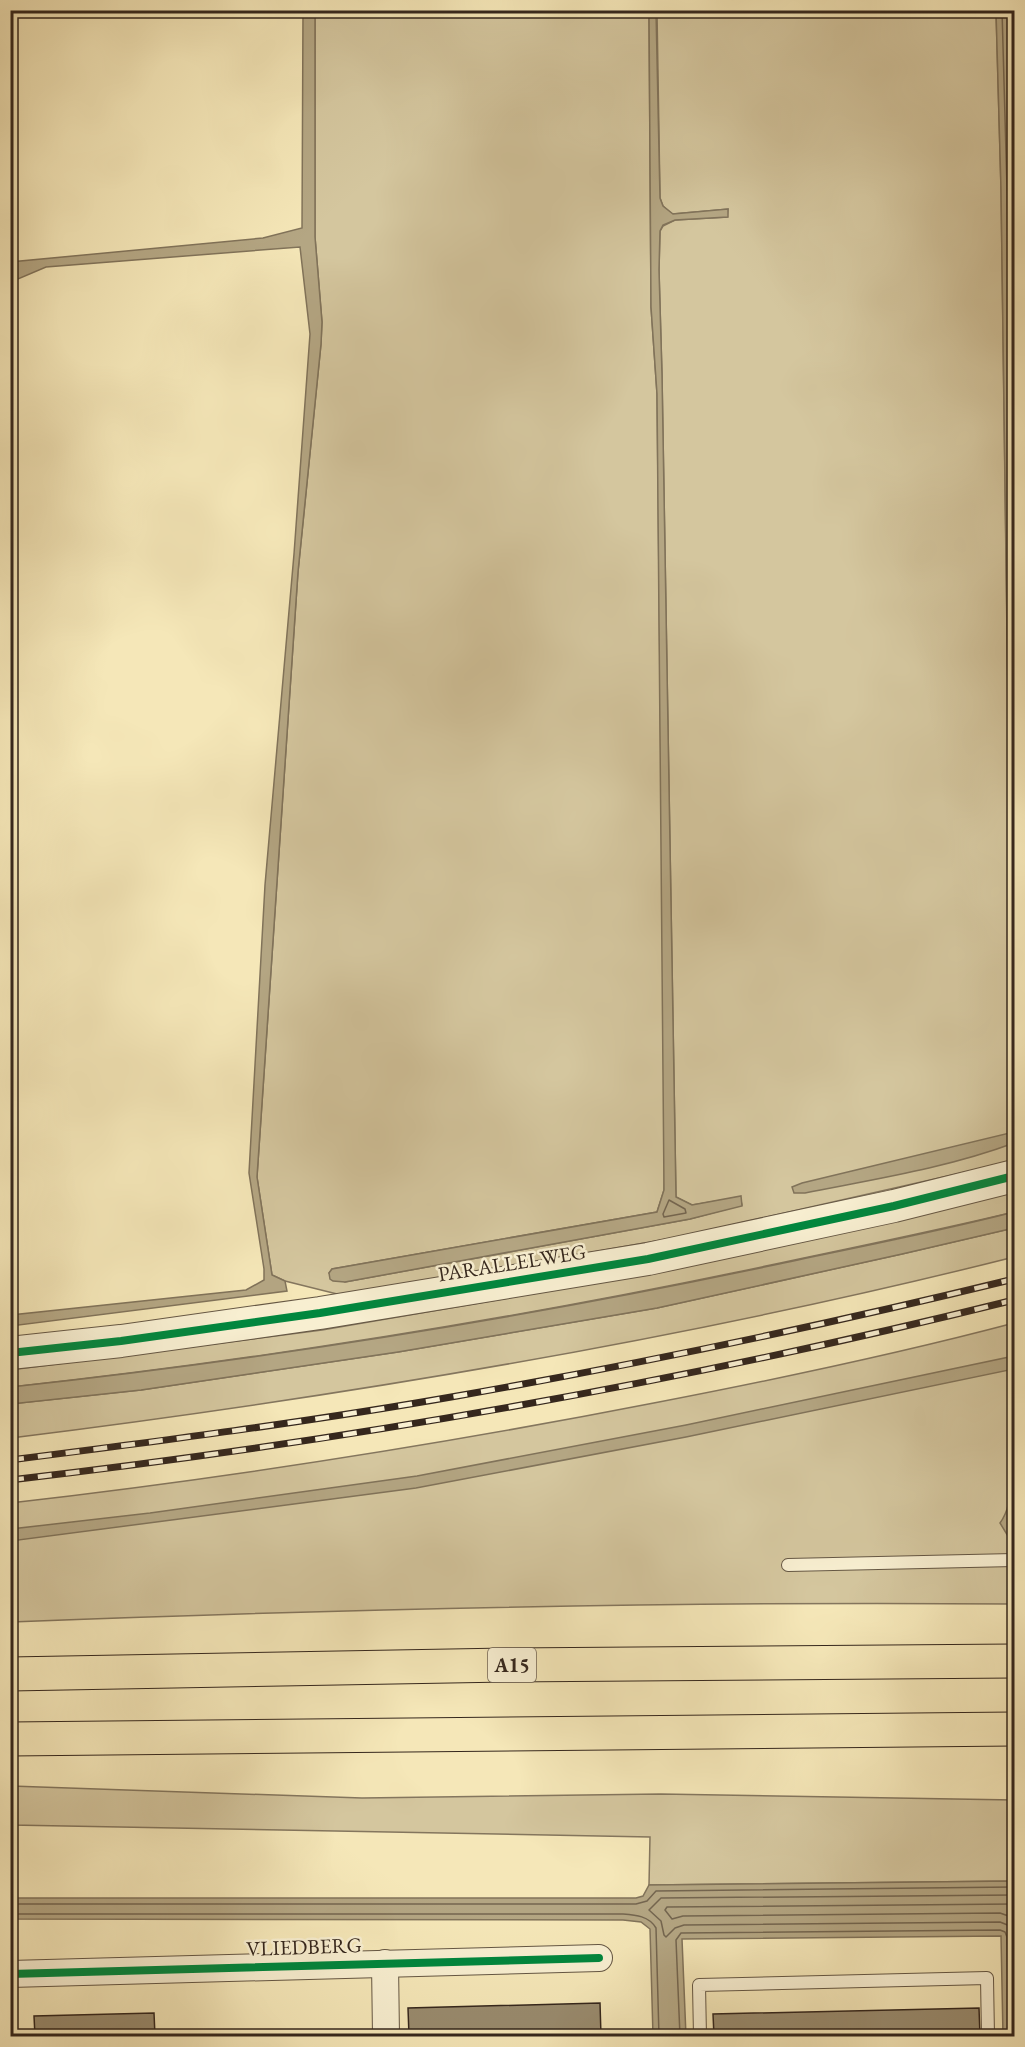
<svg xmlns="http://www.w3.org/2000/svg" width="1025" height="2047" font-family="'EB Garamond',serif">
	<style>
		.green { fill: #d4c69e; stroke: #84765e; stroke-width: 1.5 }
		.water { fill: #b4a683; stroke: #81735a; stroke-width: 1.5 }
		.lines { fill: none; stroke-linecap: round; stroke-linejoin: round }
		.shore { stroke: #746650; stroke-width: 1.5 }
		.building { fill: #998b6e; stroke: #35271d; stroke-width: 1.5 }
		.service-casing { stroke: #655744; stroke-width: 14 }
		.minor-casing { stroke: #655744; stroke-width: 28 }
		.tertiary-casing { stroke: #655744; stroke-width: 34 }
		.motorway-casing { stroke: #35271d; stroke-width: 35 }
		.service { stroke: #f8efd1; stroke-width: 12 }
		.minor { stroke: #f8efd1; stroke-width: 26 }
		.tertiary { stroke: #f8efd1; stroke-width: 32 }
		.motorway { stroke: #f5e7b8; stroke-width: 33 }
		.rail-casing { stroke: #35271d; stroke-width: 7 }
		.rail { stroke: #f8efd1; stroke-width: 4.5; stroke-dasharray: 14; stroke-linecap: butt }
		.cycleway-casing { stroke: #f8efd1; stroke-width: 11 }
		.cycleway { stroke: #00873e; stroke-width: 8 }
		.labels { text-anchor: middle; stroke-width: 5; stroke-linejoin: round; paint-order: stroke }
		.shield { fill: #f8efd1; stroke: #706353; stroke-width: 1.5 }
		.shield-label { font-size: 20px; font-weight: bold; fill: #35271d }
		.street-label { font-size: 21px; fill: #35271d; stroke: #f8efd1 }
	</style>
	<rect width="100%" height="100%" fill="#f5e7b8"/>
	<filter id="stains"><feTurbulence type="fractalNoise" baseFrequency=".00333" numOctaves="4"/><feColorMatrix values="0 0 0 0 .2 0 0 0 0 .09 0 0 0 0 .02 0 0 0 .5 -.17"/></filter>
	<radialGradient id="worn" r=".72"><stop offset=".6" stop-color="#630" stop-opacity="0"/><stop offset="1" stop-color="#630" stop-opacity=".3"/></radialGradient>
	<g class="green">
		<path d="M315 11H649L651 307 657 394 665 1152 664 1190 657 1212 332 1269 329 1273 345 1282 690 1219 742 1205 740 1197 692 1205 676 1197 662 375 659 270 660 231 663 226 675 220 727 217 728 209 672 214 663 206 660 198 657 11H996L1001 189 1014 1161 678 1237 345 1296 285 1281 272 1275 257 1177 298 572 321 344 322 322 315 237Z"/>
		<path d="M1014 1190V1212C943 1229 871 1244 799 1259 539 1315 275 1358 11 1387L10 1370 322 1330 654 1273Z"/>
		<path d="M1014 1228V1257C685 1340 348 1396 11 1438L10 1404 141 1390 398 1352 657 1308 902 1254Z"/>
		<path d="M1014 1323V1604C680 1601 345 1609 11 1622L10 1503C228 1478 444 1444 659 1402 778 1379 897 1354 1014 1323Z"/>
		<path d="M11 1786 362 1798 661 1794 1014 1800V1881L649 1885 650 1837 11 1825Z"/>
	</g>
	<g class="water">
		<path d="M303 11H315V237L322 322 321 344 298 572 257 1177 272 1275 285 1281 287 1291 11 1326V1315L246 1290 264 1280V1269L249 1173 265 885 294 554 310 334 300 247 46 267 11 282 10 262 263 238 302 228Z"/>
		<path d="M649 11H656L660 198 663 206 673 214 728 209V217L675 220 663 225 660 231 659 270 662 375 676 1197 692 1205 741 1196 742 1206 690 1219 345 1282 333 1281 330 1279 329 1273 332 1269 657 1212 664 1190 657 394 651 307Z"/>
		<path d="M996 11H1014V1143C947 1168 875 1179 805 1193H794L792 1187 802 1183 1014 1132 1001 189Z"/>
		<path d="M1014 1212V1228L902 1254 657 1308 398 1352 141 1390 11 1404V1387C269 1359 525 1318 779 1264 858 1247 937 1232 1014 1212Z"/>
		<path d="M1014 1356V1369L686 1437 416 1488 11 1541V1529L150 1513 417 1476 686 1425Z"/>
		<path d="M1014 1469V1546L1000 1523C1011 1508 1011 1487 1014 1469Z"/>
		<path d="M1014 1881V2036H1003L1001 1936 682 1939 686 2036H653L650 1929 641 1922 623 1920 10 1919 11 1898H636L643 1896 649 1885Z"/>
	</g>
	<g class="lines">
		<g class="shore">
			<path d="M1002 10 1007 189 1014 751"/>
			<path d="M1009 10 1014 203"/>
			<path d="M669 1200 685 1209 686 1213 664 1217 663 1214Z"/>
			<path d="M1014 1895 661 1898 649 1910 661 1921 664 1935 666 1937 675 1928 684 1925 1000 1922 1010 1926 1014 1934"/>
			<path d="M10 1904H636L647 1901 656 1891 1014 1887"/>
			<path d="M1014 1904 667 1907 665 1910 672 1919 683 1916 1000 1913 1014 1918"/>
			<path d="M10 1914H623C636 1915 649 1916 656 1928L659 2036"/>
			<path d="M680 2036 676 1940 681 1933 1000 1930 1005 1932 1007 1937 1009 2036"/>
		</g>
	</g>
	<g class="building">
		<path d="M600 2003 601 2036H409L408 2008Z"/>
		<path d="M979 2008 980 2036H714L713 2014Z"/>
		<path d="M154 2013 155 2036H35L34 2016Z"/>
	</g>
	<g class="lines">
		<defs>
			<g id="service">
				<path d="M788 1565 1014 1560"/>
				<path d="M700 2036 699 1985 987 1978 988 2036"/>
			</g>
			<g id="minor">
				<path d="M385 1963 386 2036"/>
				<path d="M10 1974 599 1958"/>
			</g>
			<path id="tertiary" d="M10 1353 121 1341 320 1313 648 1259 894 1206 1014 1176"/>
			<g id="motorway">
				<path d="M10 1674 506 1665 1014 1661"/>
				<path d="M10 1739 1014 1729"/>
			</g>
		</defs>
		<use href="#service" class="service-casing"/>
		<use href="#minor" class="minor-casing"/>
		<use href="#tertiary" class="tertiary-casing"/>
		<use href="#motorway" class="motorway-casing"/>
		<use href="#service" class="service"/>
		<use href="#minor" class="minor"/>
		<use href="#tertiary" class="tertiary"/>
		<use href="#motorway" class="motorway"/>
		<defs>
			<g id="rail">
				<path d="M10 1460C160 1441 309 1422 457 1396 644 1363 830 1324 1014 1279"/>
				<path d="M10 1480C348 1441 684 1382 1014 1300"/>
			</g>
		</defs>
		<use href="#rail" class="rail-casing"/>
		<use href="#rail" class="rail"/>
		<defs>
			<g id="cycleway">
				<path d="M10 1353 121 1341 320 1313 648 1259 894 1206 1014 1176"/>
				<path d="M10 1974 599 1958"/>
			</g>
		</defs>
		<use href="#cycleway" class="cycleway-casing"/>
		<use href="#cycleway" class="cycleway"/>
	</g>
	<g class="labels">
		<rect class="shield" x="488" y="1648" width="48" height="34" rx="4.5"/>
		<g class="shield-label">
			<text x="512" y="1672">A15</text>
		</g>
		<g class="street-label">
			<text transform="translate(512 1263) rotate(-9)" y="7">PARALLELWEG</text>
			<text transform="translate(304 1947) rotate(-2)" y="7">VLIEDBERG</text>
		</g>
	</g>
	<rect width="1025" height="2047" fill="none" stroke="#f5e7b8" stroke-width="36"/>
	<rect x="12" y="12" width="1001" height="2023" fill="none" stroke="#35271d" stroke-width="3"/>
	<rect x="18" y="18" width="989" height="2011" fill="none" stroke="#35271d" stroke-width="1.5"/>
	<rect width="100%" height="100%" filter="url(#stains)"/>
	<rect width="100%" height="100%" fill="url(#worn)"/>
</svg>
